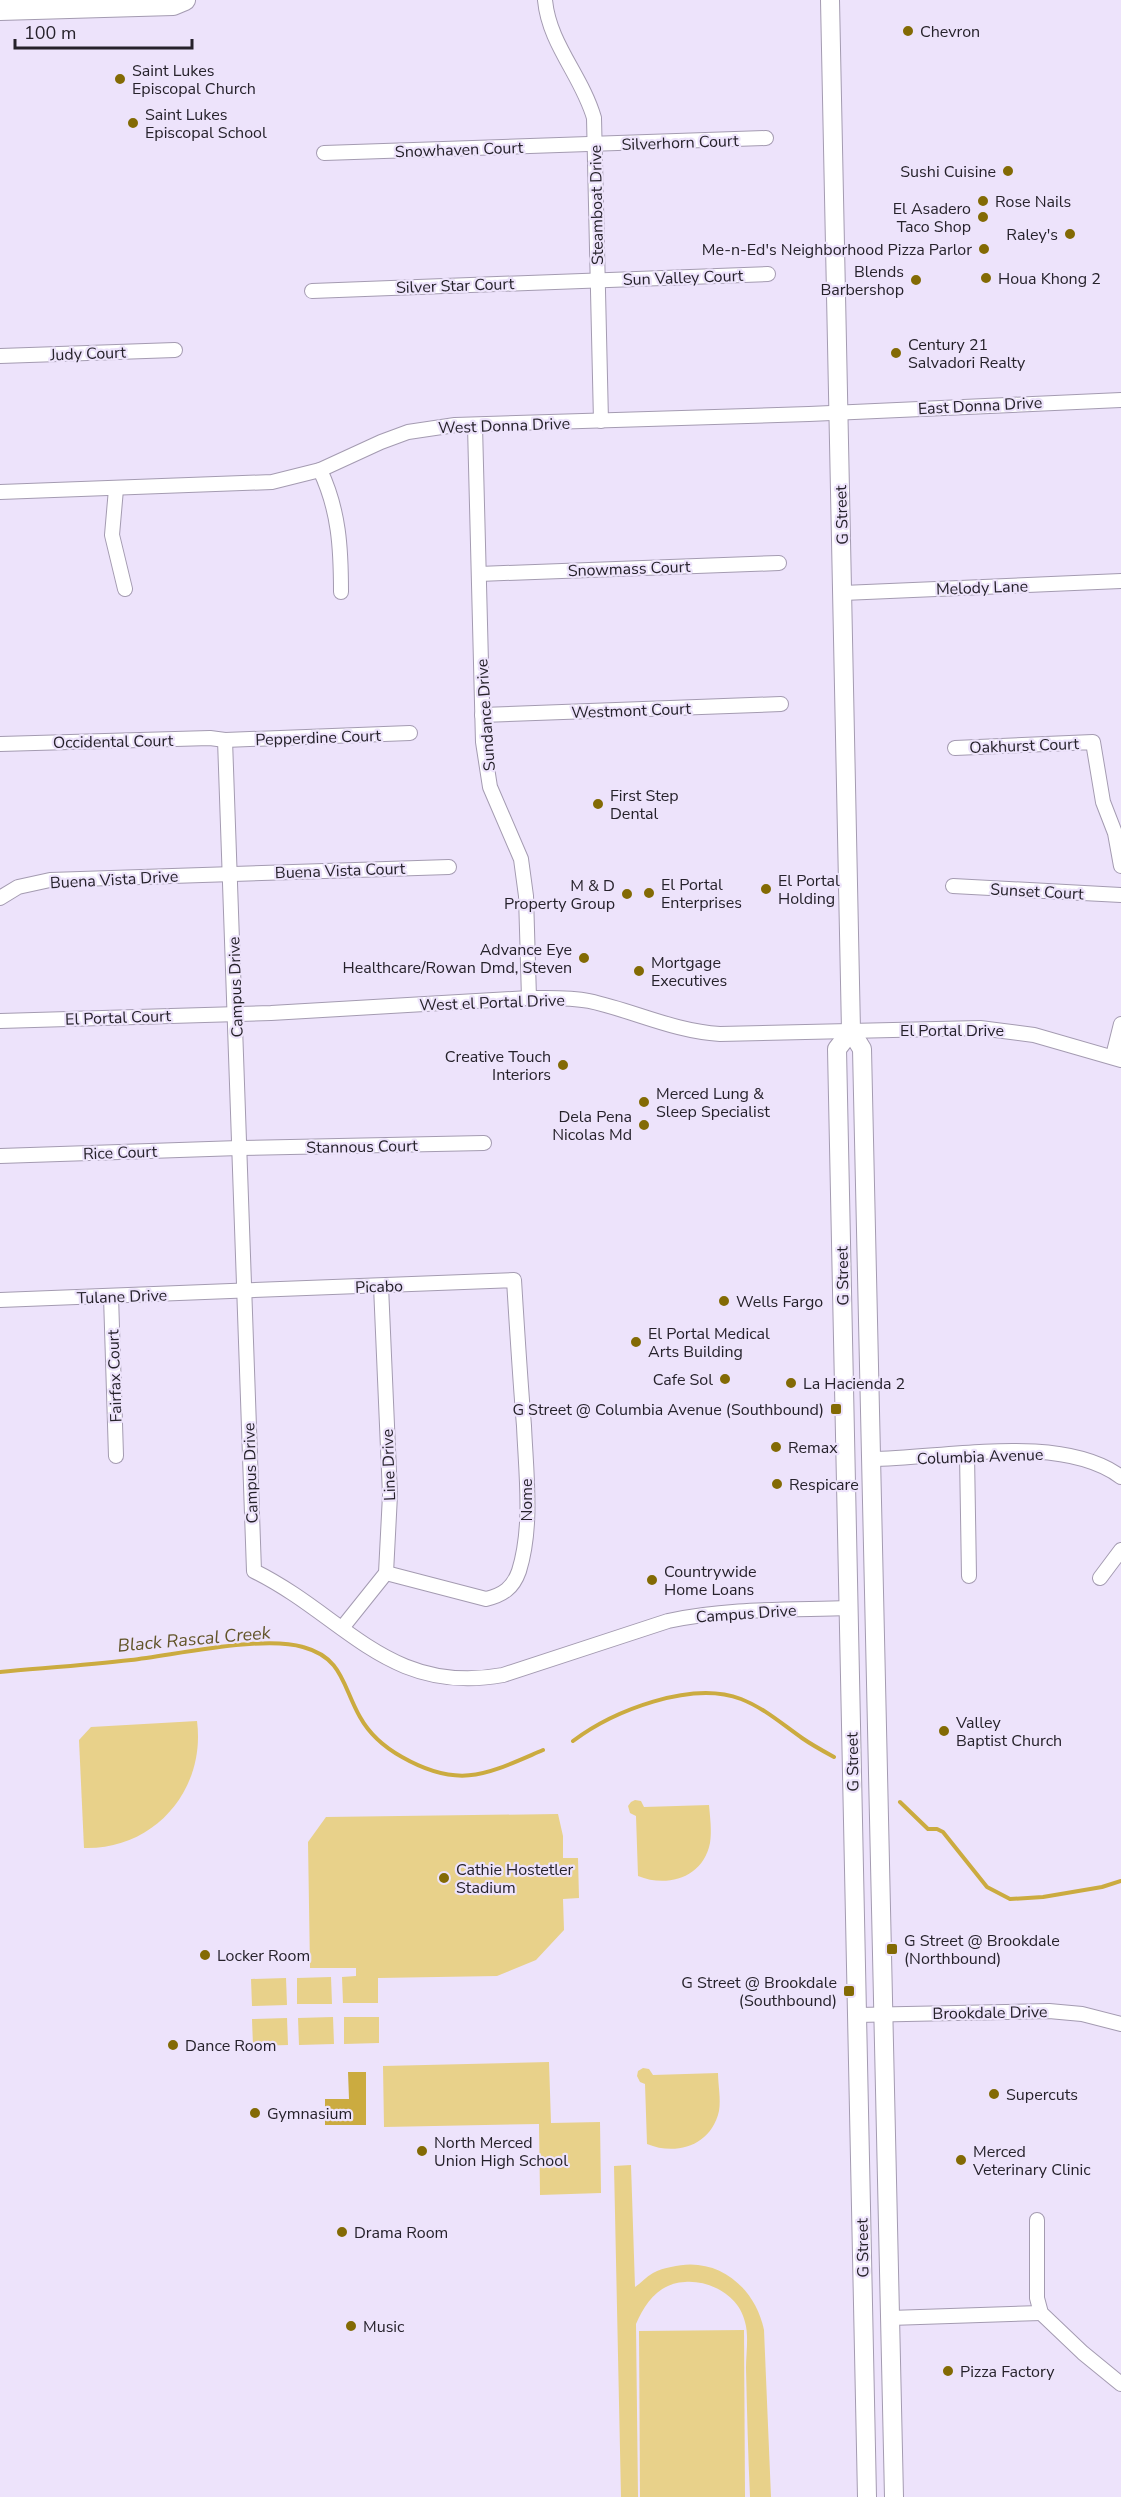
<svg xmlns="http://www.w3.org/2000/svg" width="1121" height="2497" font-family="'Nunito Sans',sans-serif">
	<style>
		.green { fill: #e8d18a }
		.water { fill: #cbab40 }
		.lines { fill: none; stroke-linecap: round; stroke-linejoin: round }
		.stream { stroke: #cbab40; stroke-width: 4 }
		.minor-casing { stroke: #a49bb1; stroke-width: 16 }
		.tertiary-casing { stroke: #a49bb1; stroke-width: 20 }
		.secondary-casing { stroke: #a49bb1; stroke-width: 22 }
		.minor { stroke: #fff; stroke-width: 14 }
		.tertiary { stroke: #fff; stroke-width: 18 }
		.secondary { stroke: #fff; stroke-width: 20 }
		.poi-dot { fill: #836a04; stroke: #ede3fb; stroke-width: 2 }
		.labels { text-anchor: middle; stroke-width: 4.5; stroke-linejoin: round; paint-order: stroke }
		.poi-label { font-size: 16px; fill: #26222b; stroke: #ede3fb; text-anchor: start }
		.street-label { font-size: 16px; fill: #26222b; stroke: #ede3fb }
		.water-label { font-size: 18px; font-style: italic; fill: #625429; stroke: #ede3fb }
	</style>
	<rect width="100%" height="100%" fill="#ede3fb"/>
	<g class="green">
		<path d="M197 1721C206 1790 154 1850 84 1848L79 1740 91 1727Z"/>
		<path d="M635 1800 641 1801 644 1807 709 1805C710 1817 712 1831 710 1843 703 1878 667 1888 638 1876L636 1816 630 1813 628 1806 631 1802Z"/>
		<path d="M558 1814 563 1836V1858H578L579 1898 563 1899 564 1930 536 1960 497 1976 378 1978V2003H343L342 1977 356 1976V1968H310L308 1842 326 1817Z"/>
		<path d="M331 1977 332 2004H297V1978Z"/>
		<path d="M286 1978 287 2005 252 2006 251 1979Z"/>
		<path d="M333 2017 334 2044 299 2045 298 2018Z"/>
		<path d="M344 2017H379V2043L344 2044Z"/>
		<path d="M287 2018 288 2045 253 2046 252 2019Z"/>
		<path d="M549 2062 551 2123 600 2122 601 2193 540 2195 539 2124 384 2127 383 2066Z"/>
		<path d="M643 2068 649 2069 653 2075 718 2073C718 2084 721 2099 719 2111 711 2146 676 2156 647 2144L645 2084 640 2082 637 2076 638 2071Z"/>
		<path d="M631 2165 635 2287C641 2283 646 2277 653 2273 658 2270 665 2268 671 2267 716 2255 755 2286 764 2330L771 2497H750C748 2454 747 2411 746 2368 746 2354 749 2335 745 2322 739 2295 709 2280 685 2282 659 2283 645 2303 636 2324L638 2497H621L614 2166Z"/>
		<path d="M744 2330 745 2497H640L639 2331Z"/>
	</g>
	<path class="water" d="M348 2072H366V2125H325V2099H349Z"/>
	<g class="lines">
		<g class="stream">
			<path d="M0 1672C44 1668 88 1665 131 1660 175 1655 263 1635 303 1647 343 1658 342 1685 360 1717 370 1735 384 1747 402 1757 460 1790 487 1774 543 1750"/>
			<path d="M573 1741C613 1711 691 1680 741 1699 764 1708 782 1724 802 1738 812 1745 823 1751 834 1757"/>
			<path d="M900 1802 928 1829H937L943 1832 987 1887 1010 1899 1043 1897 1102 1887 1121 1881"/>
		</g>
		<defs>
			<g id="minor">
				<path d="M545 0C549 44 582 76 594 118L601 421"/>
				<path d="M324 153 766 138"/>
				<path d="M312 291 768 274"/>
				<path d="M0 356 175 350"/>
				<path d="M475 426 483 742 490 787 521 859 526 896 529 998"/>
				<path d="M320 470C339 510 341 548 341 592"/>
				<path d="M116 489 112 535 125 589"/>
				<path d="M0 492 272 482 320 470 381 442 408 432 455 425 809 414 1121 400"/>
				<path d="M479 574 779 563"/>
				<path d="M843 593 1121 581"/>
				<path d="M482 715 781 704"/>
				<path d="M225 740 254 1571C345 1616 389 1696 503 1675L668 1621C727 1608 788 1610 848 1608"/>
				<path d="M0 744 210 738 225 740 410 733"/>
				<path d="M955 748 1093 742 1103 802 1115 833 1121 866"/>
				<path d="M953 886 1121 895"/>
				<path d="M0 898 18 887 50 880 449 867"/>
				<path d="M0 1021 271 1013 529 998C549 998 570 997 589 1001 635 1011 673 1031 720 1034L980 1028 1034 1035 1121 1060"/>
				<path d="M1113 1056 1121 1024"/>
				<path d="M0 1156 239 1148 484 1143"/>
				<path d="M111 1296 116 1456"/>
				<path d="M0 1300 514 1280C517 1329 520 1377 524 1426 526 1473 533 1526 519 1571 513 1588 503 1595 486 1599L386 1573"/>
				<path d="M967 1454 969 1576"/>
				<path d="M871 1459C943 1459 1060 1432 1121 1477"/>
				<path d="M1100 1578 1121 1550"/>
				<path d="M342 1628 386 1573 390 1495 381 1286"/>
				<path d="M857 2015 1049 2011 1082 2014 1121 2024"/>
				<path d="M1037 2220V2298L1041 2313 1083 2353 1121 2384"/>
				<path d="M890 2318 1041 2313"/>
			</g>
			<g id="tertiary">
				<path d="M830 0 851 1031 862 1049 894 2497"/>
				<path d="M851 1031 837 1049 867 2497"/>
			</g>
			<path id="secondary" d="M0 10 173 5 185 0"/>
		</defs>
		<use href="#minor" class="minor-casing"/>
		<use href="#tertiary" class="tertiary-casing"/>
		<use href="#secondary" class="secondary-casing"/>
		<use href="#minor" class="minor"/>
		<use href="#tertiary" class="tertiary"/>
		<use href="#secondary" class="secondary"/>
	</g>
	<g class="poi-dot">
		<circle cx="908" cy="31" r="6"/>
		<circle cx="120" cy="79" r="6"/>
		<circle cx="133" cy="123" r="6"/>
		<circle cx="1008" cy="171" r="6"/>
		<circle cx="983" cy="201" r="6"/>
		<circle cx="983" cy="217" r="6"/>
		<circle cx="1070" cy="234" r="6"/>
		<circle cx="984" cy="249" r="6"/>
		<circle cx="986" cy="278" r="6"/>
		<circle cx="916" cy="280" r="6"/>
		<circle cx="896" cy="353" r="6"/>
		<circle cx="598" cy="804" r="6"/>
		<circle cx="766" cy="889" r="6"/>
		<circle cx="649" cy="893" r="6"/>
		<circle cx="627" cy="894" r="6"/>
		<circle cx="584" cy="958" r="6"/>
		<circle cx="639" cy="971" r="6"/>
		<circle cx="563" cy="1065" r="6"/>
		<circle cx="644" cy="1102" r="6"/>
		<circle cx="644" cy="1125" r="6"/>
		<circle cx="724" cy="1301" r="6"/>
		<circle cx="636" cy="1342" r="6"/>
		<circle cx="725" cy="1379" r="6"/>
		<circle cx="791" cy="1383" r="6"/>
		<rect x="830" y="1403" width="12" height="12" rx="3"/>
		<circle cx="776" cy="1447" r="6"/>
		<circle cx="777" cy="1484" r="6"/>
		<circle cx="652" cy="1580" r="6"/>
		<circle cx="944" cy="1731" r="6"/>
		<circle cx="444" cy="1878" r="6"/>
		<rect x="886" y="1943" width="12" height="12" rx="3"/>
		<circle cx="205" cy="1955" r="6"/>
		<rect x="843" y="1985" width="12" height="12" rx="3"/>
		<circle cx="173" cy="2045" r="6"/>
		<circle cx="994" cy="2094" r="6"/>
		<circle cx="255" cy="2113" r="6"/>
		<circle cx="422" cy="2151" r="6"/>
		<circle cx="961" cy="2160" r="6"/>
		<circle cx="342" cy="2232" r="6"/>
		<circle cx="351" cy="2326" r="6"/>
		<circle cx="948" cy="2371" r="6"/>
	</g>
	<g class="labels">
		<g class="poi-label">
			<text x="920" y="37">Chevron</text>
			<text x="132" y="76">Saint Lukes<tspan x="132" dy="18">Episcopal Church</tspan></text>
			<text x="145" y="120">Saint Lukes<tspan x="145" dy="18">Episcopal School</tspan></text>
			<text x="996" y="177" text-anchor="end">Sushi Cuisine</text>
			<text x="995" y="207">Rose Nails</text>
			<text x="971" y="214" text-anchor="end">El Asadero<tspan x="971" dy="18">Taco Shop</tspan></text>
			<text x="1058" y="240" text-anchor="end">Raley's</text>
			<text x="972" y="255" text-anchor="end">Me-n-Ed's Neighborhood Pizza Parlor</text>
			<text x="904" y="277" text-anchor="end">Blends<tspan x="904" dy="18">Barbershop</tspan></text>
			<text x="998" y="284">Houa Khong 2</text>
			<text x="908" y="350">Century 21<tspan x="908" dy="18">Salvadori Realty</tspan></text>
			<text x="610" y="801">First Step<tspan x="610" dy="18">Dental</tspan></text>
			<text x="778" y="886">El Portal<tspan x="778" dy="18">Holding</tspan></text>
			<text x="661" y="890">El Portal<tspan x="661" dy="18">Enterprises</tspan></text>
			<text x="615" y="891" text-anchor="end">M &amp; D<tspan x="615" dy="18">Property Group</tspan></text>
			<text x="572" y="955" text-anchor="end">Advance Eye<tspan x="572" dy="18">Healthcare/Rowan Dmd, Steven</tspan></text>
			<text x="651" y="968">Mortgage<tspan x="651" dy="18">Executives</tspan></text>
			<text x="551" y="1062" text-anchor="end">Creative Touch<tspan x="551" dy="18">Interiors</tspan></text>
			<text x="656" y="1099">Merced Lung &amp;<tspan x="656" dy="18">Sleep Specialist</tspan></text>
			<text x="632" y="1122" text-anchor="end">Dela Pena<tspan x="632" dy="18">Nicolas Md</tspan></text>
			<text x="736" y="1307">Wells Fargo</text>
			<text x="648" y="1339">El Portal Medical<tspan x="648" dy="18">Arts Building</tspan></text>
			<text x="713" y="1385" text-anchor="end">Cafe Sol</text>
			<text x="803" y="1389">La Hacienda 2</text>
			<text x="824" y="1415" text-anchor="end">G Street @ Columbia Avenue (Southbound)</text>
			<text x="788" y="1453">Remax</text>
			<text x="789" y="1490">Respicare</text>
			<text x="664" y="1577">Countrywide<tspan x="664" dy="18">Home Loans</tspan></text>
			<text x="956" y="1728">Valley<tspan x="956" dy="18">Baptist Church</tspan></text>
			<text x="456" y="1875">Cathie Hostetler<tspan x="456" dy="18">Stadium</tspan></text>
			<text x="904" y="1946">G Street @ Brookdale<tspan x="904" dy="18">(Northbound)</tspan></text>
			<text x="217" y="1961">Locker Room</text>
			<text x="837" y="1988" text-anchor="end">G Street @ Brookdale<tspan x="837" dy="18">(Southbound)</tspan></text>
			<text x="185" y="2051">Dance Room</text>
			<text x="1006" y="2100">Supercuts</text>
			<text x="267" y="2119">Gymnasium</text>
			<text x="434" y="2148">North Merced<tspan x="434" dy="18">Union High School</tspan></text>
			<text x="973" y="2157">Merced<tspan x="973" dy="18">Veterinary Clinic</tspan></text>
			<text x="354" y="2238">Drama Room</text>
			<text x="363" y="2332">Music</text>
			<text x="960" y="2377">Pizza Factory</text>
		</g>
		<g class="street-label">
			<text transform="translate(680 142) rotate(-2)" y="6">Silverhorn Court</text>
			<text transform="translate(459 149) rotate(-2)" y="6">Snowhaven Court</text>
			<text transform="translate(596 205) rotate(-91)" y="6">Steamboat Drive</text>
			<text transform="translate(683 277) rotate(-2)" y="6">Sun Valley Court</text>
			<text transform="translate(455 285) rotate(-2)" y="6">Silver Star Court</text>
			<text transform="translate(88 353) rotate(-2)" y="6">Judy Court</text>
			<text transform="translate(980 405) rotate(-3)" y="6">East Donna Drive</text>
			<text transform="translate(504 425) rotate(-2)" y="6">West Donna Drive</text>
			<text transform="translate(841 515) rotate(-92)" y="6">G Street</text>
			<text transform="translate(629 568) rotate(-2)" y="6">Snowmass Court</text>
			<text transform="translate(982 587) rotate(-2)" y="6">Melody Lane</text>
			<text transform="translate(631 710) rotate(-2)" y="6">Westmont Court</text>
			<text transform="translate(485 715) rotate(-94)" y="6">Sundance Drive</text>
			<text transform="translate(318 737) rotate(-2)" y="6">Pepperdine Court</text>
			<text transform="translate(113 741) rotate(-1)" y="6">Occidental Court</text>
			<text transform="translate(1024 745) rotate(-2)" y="6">Oakhurst Court</text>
			<text transform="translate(340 870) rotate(-2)" y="6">Buena Vista Court</text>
			<text transform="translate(114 879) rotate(-3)" y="6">Buena Vista Drive</text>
			<text transform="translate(1037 891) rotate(3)" y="6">Sunset Court</text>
			<text transform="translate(235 987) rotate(-92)" y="6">Campus Drive</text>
			<text transform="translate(492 1002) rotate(-2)" y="6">West el Portal Drive</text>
			<text transform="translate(118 1017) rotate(-2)" y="6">El Portal Court</text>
			<text x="952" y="1036">El Portal Drive</text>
			<text transform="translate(362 1146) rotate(-1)" y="6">Stannous Court</text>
			<text transform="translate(120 1152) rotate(-2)" y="6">Rice Court</text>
			<text transform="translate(842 1276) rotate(-91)" y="6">G Street</text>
			<text transform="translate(379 1286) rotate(-2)" y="6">Picabo</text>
			<text transform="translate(122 1296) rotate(-2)" y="6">Tulane Drive</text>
			<text transform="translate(114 1376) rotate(-92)" y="6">Fairfax Court</text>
			<text transform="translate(980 1456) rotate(-2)" y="6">Columbia Avenue</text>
			<text transform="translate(388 1465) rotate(-92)" y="6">Line Drive</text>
			<text transform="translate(250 1473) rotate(-92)" y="6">Campus Drive</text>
			<text transform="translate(526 1500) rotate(-90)" y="6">Nome</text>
			<text transform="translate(746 1613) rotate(-4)" y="6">Campus Drive</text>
			<text transform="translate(852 1762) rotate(-91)" y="6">G Street</text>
			<text transform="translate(990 2012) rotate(-1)" y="6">Brookdale Drive</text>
			<text transform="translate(862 2248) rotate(-91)" y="6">G Street</text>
		</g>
		<g class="water-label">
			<text transform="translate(194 1639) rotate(-5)" y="6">Black Rascal Creek</text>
		</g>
	</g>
	<path d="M15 39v9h177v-9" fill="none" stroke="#26222b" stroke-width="3"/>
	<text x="24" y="39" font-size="18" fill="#26222b" stroke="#ede3fb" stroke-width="4.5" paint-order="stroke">100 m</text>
</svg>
